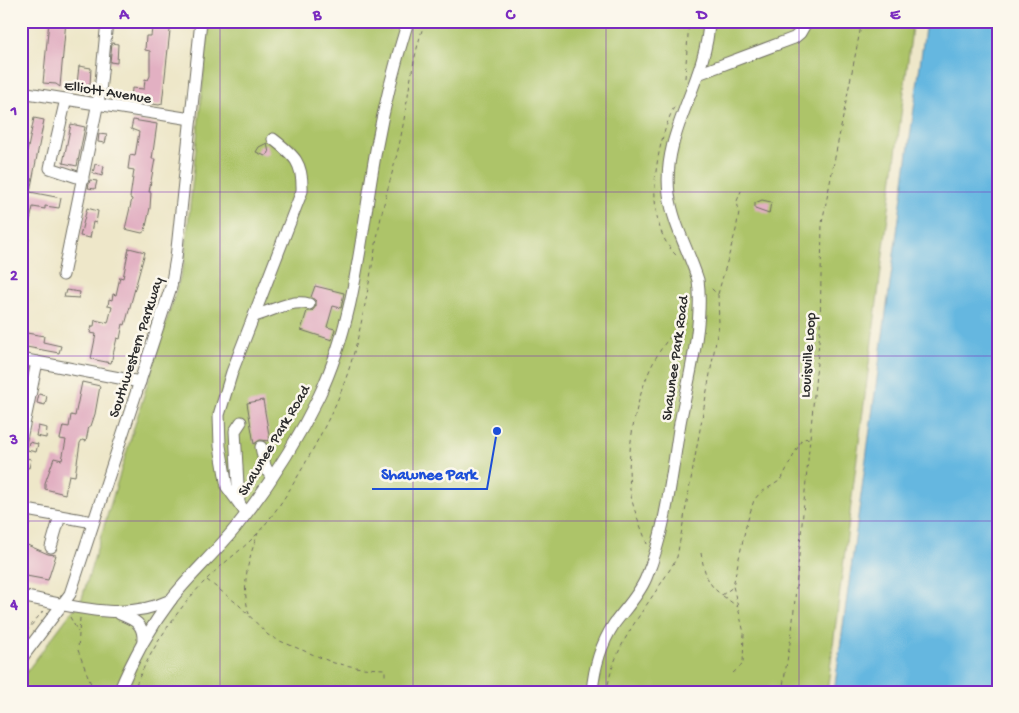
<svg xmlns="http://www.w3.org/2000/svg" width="1019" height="713" font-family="'Gochi Hand',sans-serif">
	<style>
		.green { fill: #adc469; stroke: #6c784a }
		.water { fill: #65b7e0; stroke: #487186 }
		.building { fill: #e2b0c2 }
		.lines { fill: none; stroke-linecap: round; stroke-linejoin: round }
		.minor-casing { stroke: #6f6d62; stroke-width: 13 }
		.path { stroke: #6f6d62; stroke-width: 1; stroke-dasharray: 4 4; stroke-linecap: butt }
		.minor { stroke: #fff; stroke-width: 11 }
		.grid { fill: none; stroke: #7b2cbf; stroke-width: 1; stroke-opacity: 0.55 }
		.labels { text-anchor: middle; stroke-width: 5; stroke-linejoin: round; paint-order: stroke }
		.street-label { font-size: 15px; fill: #2b2b2b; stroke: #fbf7ec }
		.leader { fill: none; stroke: #1d4ed8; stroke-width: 2 }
		.callout-dot { fill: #1d4ed8; stroke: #fbf7ec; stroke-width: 2 }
		.callout-label { font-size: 16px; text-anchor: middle; font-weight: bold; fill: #1d4ed8; stroke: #fbf7ec; stroke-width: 5; stroke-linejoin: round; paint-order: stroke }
		.neatline { fill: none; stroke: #7b2cbf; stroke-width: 2 }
		.grid-label { font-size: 16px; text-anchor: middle; font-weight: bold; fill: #7b2cbf }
	</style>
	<rect width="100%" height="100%" fill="#fbf7ec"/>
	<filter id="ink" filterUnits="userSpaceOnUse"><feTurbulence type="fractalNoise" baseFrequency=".02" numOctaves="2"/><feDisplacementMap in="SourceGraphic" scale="10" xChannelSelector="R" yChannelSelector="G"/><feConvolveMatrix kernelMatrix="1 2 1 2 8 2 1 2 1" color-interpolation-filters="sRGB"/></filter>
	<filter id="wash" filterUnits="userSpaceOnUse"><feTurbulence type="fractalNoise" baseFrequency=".0096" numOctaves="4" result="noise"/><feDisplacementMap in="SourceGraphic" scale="20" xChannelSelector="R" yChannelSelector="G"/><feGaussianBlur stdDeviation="1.12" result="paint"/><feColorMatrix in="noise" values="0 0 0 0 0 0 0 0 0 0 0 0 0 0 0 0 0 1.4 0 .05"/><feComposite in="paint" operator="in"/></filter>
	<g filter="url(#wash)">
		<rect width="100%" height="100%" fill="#eee7c9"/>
		<path class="green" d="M209 21H913L827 692H21V679L82 598 184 264Z"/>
		<path class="water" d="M926 21H998V692H834Z"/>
		<g id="blocks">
			<g class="building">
				<path d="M49 21H66L60 87 56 84 43 83Z"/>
				<path d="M153 21H171L162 104 159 105 131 101 132 88 144 89 145 79 148 80 150 76V51L145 50 146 36H151Z"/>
				<path d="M112 43 118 44 117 63 110 62Z"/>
				<path d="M79 66 91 68 90 85 77 84Z"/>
				<path d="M34 118 44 120 30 192 61 198 59 208 45 206V209L33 207 26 239H29L24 262 21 261V182Z"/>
				<path d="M133 120 157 124 152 159H155L149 192H151L150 208 145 231 142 233 125 229 132 199 130 198 134 170 128 169 130 155 135 156 139 132 131 129Z"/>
				<path d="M71 124 85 127 77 166 63 163Z"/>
				<path d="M99 134 107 135 105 143 98 142Z"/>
				<path d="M267 143 269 153 265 156 256 152 259 147Z"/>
				<path d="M95 164 104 166 102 176 93 173Z"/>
				<path d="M90 180 97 181 95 189 88 188Z"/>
				<path d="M762 200 771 202 769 214 755 209V203Z"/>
				<path d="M87 208 98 211 96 223 93 222 90 238 80 236Z"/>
				<path d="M129 248 145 252 125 325 123 324 120 339 117 338 111 363 91 359 96 334 90 333 92 326H94L95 320 108 323 112 307 108 306 109 299 112 300 113 294 116 295 120 277 123 278Z"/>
				<path d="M315 286 344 293 341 308 333 306 327 327 335 329 332 340 301 330 307 311H312L316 306V301L311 297Z"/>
				<path d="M66 290 80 292 79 298 64 297Z"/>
				<path d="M21 332 44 336 43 342 61 346 59 353 21 346Z"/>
				<path d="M21 374 27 375 24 389 21 388Z"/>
				<path d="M82 382 100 386 95 414 91 426H89L86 441 82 440 80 443 75 476 69 475 65 494 45 489V483L54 458 62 460 66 440 60 439 63 426 69 427 71 415 75 416Z"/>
				<path d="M39 394 47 396 45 405 37 403Z"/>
				<path d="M263 400 270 441 260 440 254 444 247 403Z"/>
				<path d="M38 426 47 428 46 438 36 436Z"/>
				<path d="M29 442 38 444 36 452 27 450Z"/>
				<path d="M21 457 31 459 29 468 21 466Z"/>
				<path d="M21 517 30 520 25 544 48 554 56 555 48 580 21 575Z"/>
			</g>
		</g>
	</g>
	<g filter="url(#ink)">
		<use href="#blocks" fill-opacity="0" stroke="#6f6d62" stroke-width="1"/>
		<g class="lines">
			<defs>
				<g id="minor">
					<path d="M698 74 794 38 800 33 807 21"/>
					<path d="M21 92 191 119"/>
					<path d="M66 99 50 168 83 179"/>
					<path d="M63 275 100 92 107 21"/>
					<path d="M254 316C272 311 291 299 309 304"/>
					<path d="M21 359 140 382"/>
					<path d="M21 439 37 362"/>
					<path d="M261 447 265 466 271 477"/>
					<path d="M239 503 235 431 241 422"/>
					<path d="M21 509 93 522"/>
					<path d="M246 513 227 487 220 446 219 415 232 372 302 191C303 163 295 156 273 139"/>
					<path d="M51 547 60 516"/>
					<path d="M21 596C72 606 122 623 171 600"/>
					<path d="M120 614C135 620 144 624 143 641"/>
					<path d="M21 659 70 594 171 287 176 258 201 21"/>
					<path d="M119 692C133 658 151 626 173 597 193 572 217 551 236 527 268 487 297 441 319 396 356 318 361 233 376 150 384 106 395 63 408 21"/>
					<path d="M592 692C594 668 601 644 614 624 625 609 639 595 646 578 666 531 672 472 680 423 688 381 704 322 698 280 689 251 673 225 669 194 661 133 707 81 709 21"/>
				</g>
			</defs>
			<use href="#minor" class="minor-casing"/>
			<g class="path">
				<path d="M685 78 689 21"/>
				<path d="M674 107C655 146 641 224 678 257"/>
				<path d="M718 294 736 230 739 212 737 201 741 191"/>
				<path d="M647 544C641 526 632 508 630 489 625 439 642 351 687 322"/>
				<path d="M701 553C704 571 707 585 722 595L733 587"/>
				<path d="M207 580 239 605 268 635 280 641 334 663 361 668 385 669V677"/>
				<path d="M723 596 738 607"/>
				<path d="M249 614C241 585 248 560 258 533"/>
				<path d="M70 617 78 632"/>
				<path d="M80 618 78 650 94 692"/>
				<path d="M21 638 43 611"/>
				<path d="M733 673 743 664 744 633 733 586 746 526 754 500 760 493 781 480 802 439 811 438"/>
				<path d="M133 692C149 651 175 612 205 581 223 562 246 548 263 527 291 493 313 450 333 410 360 353 367 290 379 228 384 197 395 167 401 136 409 95 411 62 425 21"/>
				<path d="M607 692C613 640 653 602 677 557L719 324 718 295 709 286"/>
				<path d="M782 692 792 631 820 331 822 223 862 21"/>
			</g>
			<use href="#minor" class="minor"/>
		</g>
	</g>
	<path class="grid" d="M220 21V692M413 21V692M606 21V692M799 21V692M21 192H998M21 356H998M21 521H998"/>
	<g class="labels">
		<g class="street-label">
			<text transform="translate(108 91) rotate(9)" y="5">Elliott Avenue</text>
			<text transform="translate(135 347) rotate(-72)" y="5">Southwestern Parkway</text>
			<text transform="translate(807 355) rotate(-86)" y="5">Louisville Loop</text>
			<text transform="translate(674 358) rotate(-82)" y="5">Shawnee Park Road</text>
			<text transform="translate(273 440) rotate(-59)" y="5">Shawnee Park Road</text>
		</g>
	</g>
	<path class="leader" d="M497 431L487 489H372"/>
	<circle class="callout-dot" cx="497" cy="431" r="5"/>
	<g class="callout-label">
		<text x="429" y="479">Shawnee Park</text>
	</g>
	<rect width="1019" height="713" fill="none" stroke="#fbf7ec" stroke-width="55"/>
	<rect x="28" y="28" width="964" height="658" class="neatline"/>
	<g class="grid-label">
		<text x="124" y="19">A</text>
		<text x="317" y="19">B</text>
		<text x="510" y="19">C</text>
		<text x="702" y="19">D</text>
		<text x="895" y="19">E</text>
		<text x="14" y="115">1</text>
		<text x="14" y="280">2</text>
		<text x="14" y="444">3</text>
		<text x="14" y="609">4</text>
	</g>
</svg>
